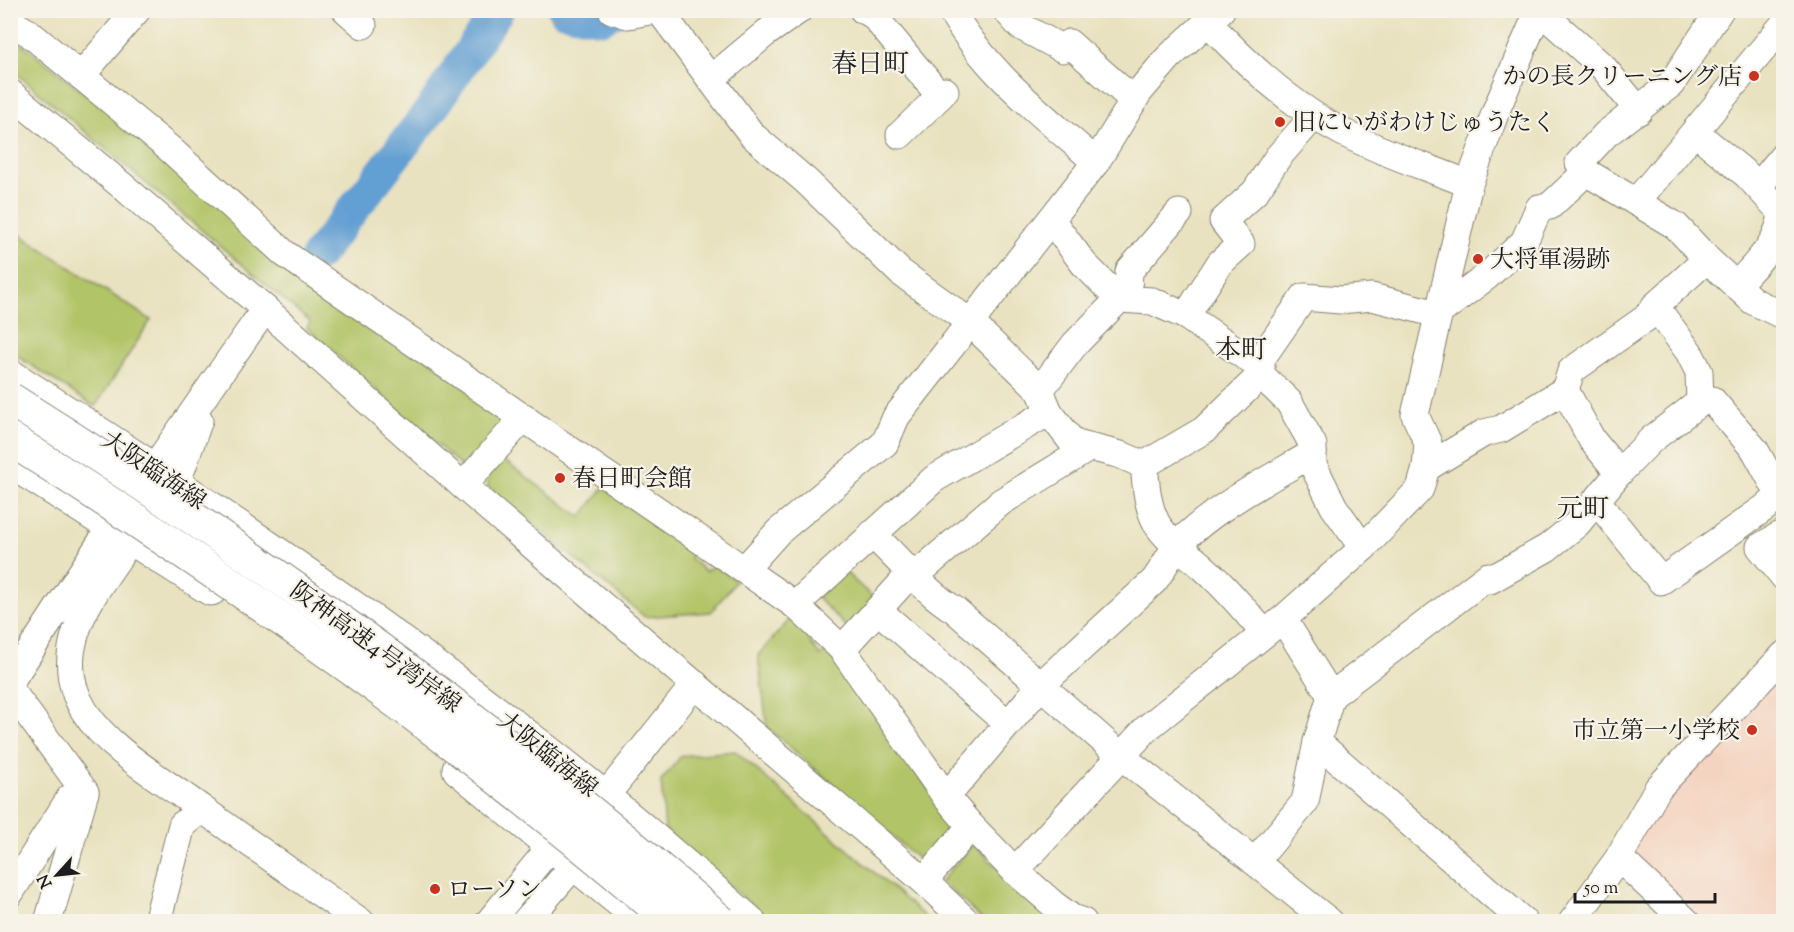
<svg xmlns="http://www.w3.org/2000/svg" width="1794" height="932" font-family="'Sorts Mill Goudy','Noto Serif JP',serif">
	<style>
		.built { fill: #f4d3c0 }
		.green { fill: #b2c467; stroke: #677042; stroke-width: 1.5 }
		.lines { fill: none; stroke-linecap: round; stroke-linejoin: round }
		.river { stroke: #629fd3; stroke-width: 33 }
		.minor-casing { stroke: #827f6e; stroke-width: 29 }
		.major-casing { stroke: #827f6e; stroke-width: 35 }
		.minor { stroke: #fff; stroke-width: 27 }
		.major { stroke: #fff; stroke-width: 33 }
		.highway-bridge-casing { stroke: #827f6e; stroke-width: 35; stroke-linecap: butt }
		.highway-bridge { stroke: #fff; stroke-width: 33 }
		.poi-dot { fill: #c8321e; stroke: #f7f3e8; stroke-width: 2 }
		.labels { text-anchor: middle; stroke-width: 4.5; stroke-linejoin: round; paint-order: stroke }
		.poi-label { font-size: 24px; fill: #1c1c1c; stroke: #f7f3e8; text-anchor: start }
		.street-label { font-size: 24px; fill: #1c1c1c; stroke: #f7f3e8 }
		.neighbourhood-label { font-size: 26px; fill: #1c1c1c; stroke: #f7f3e8 }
	</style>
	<rect width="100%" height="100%" fill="#f7f3e8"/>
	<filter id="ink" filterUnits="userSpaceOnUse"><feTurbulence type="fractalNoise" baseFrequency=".0167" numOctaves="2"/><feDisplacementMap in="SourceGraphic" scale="12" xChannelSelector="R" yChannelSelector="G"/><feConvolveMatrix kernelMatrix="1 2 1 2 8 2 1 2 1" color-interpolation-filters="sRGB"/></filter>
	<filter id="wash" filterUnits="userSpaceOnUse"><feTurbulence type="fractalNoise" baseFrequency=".008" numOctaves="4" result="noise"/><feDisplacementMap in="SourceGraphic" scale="24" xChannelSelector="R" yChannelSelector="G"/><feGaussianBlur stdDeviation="1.35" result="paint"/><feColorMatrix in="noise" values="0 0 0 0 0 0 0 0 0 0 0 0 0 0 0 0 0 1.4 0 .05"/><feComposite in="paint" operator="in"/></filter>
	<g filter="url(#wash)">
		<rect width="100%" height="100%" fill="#e9e2c0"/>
		<path class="built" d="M1783 664V921H1702L1630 855 1661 796Z"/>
		<g class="green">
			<path d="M10 35 503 417V427L465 467 461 466 307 328 310 322 11 69Z"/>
			<path d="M10 228 151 320 95 407 11 352Z"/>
			<path d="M502 459 581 517 604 487 692 548 693 553 690 558 705 571 715 565 736 581 711 612 645 617 488 487 487 476Z"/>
			<path d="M844 571 879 603 846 627 817 597Z"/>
			<path d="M792 617 813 637 809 641 820 656 826 651 830 652 953 823 955 831 929 859H918L767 727 758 655Z"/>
			<path d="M735 751 930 921H771L665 830 661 781 681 756Z"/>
			<path d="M973 844 1053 921H984L941 881Z"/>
		</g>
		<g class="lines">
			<g class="river">
				<path d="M564 10 602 18 616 10"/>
				<path d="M317 256 432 108 498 10"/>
			</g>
		</g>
	</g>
	<g filter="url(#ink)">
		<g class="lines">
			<defs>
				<g id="minor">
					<path d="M346 10 363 25"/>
					<path d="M612 10 628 15 655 10"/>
					<path d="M659 10 752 135 806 181 900 272 971 323 1040 390 1049 412 1073 443 1121 455 1144 465C1146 485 1147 506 1157 524 1168 542 1188 553 1204 568 1226 588 1245 610 1264 633"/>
					<path d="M863 10 872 14 940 96"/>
					<path d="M1006 10 1020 26 1063 49 1069 43 1133 100"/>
					<path d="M1539 10 1603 67 1639 111"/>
					<path d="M952 12C986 72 1045 117 1096 162"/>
					<path d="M10 22 29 33 171 150 285 254 795 605 842 649 946 797 971 826 1015 871 1053 904 1072 918 1083 922"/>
					<path d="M1208 22C1247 65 1291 105 1342 132 1382 153 1427 167 1469 184"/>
					<path d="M81 76 137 10"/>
					<path d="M711 79 766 33 799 10"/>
					<path d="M10 93 126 189 265 309 463 486 924 881 967 922"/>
					<path d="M1695 132 1747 175 1782 213C1779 244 1755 264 1736 286"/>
					<path d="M900 135 945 91"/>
					<path d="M1586 172 1579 163 1606 134 1671 84 1720 10"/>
					<path d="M1758 187 1784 155"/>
					<path d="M1636 202 1784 24"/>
					<path d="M1052 221 1084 264 1119 299 1152 301 1186 316 1259 366"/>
					<path d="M1186 316 1220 263 1241 244 1223 221 1255 192 1278 157 1314 116"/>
					<path d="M1040 390 1075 344 1128 290 1129 271 1179 213"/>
					<path d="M1565 390 1592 440 1619 473"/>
					<path d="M1700 402 1712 400 1755 450 1784 503"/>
					<path d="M163 455 265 309"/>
					<path d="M1144 465 1204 430 1261 375"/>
					<path d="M182 468 199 420"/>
					<path d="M1426 468 1484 433 1501 429 1565 390 1571 371 1646 318 1655 306"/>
					<path d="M463 486 524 417"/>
					<path d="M1596 500 1661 581 1780 497"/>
					<path d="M1784 533 1760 547 1784 577"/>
					<path d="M872 534C897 557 926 593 955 610L1121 756 1255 862"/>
					<path d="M127 545C115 563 102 580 91 599 27 709 126 753 202 809"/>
					<path d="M1363 548 1334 507 1313 465V445L1289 402 1261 375V359L1304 297 1340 300 1372 297 1437 314 1486 277 1524 242 1539 208 1550 206 1586 172 1676 226 1707 259 1753 301 1784 316"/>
					<path d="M744 570 778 532 885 443 896 417 1096 162 1139 92 1169 57 1221 10"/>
					<path d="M916 575 1001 502 1089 448"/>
					<path d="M1490 580 1547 548 1577 524 1619 473 1651 440 1700 402 1699 372 1689 352 1655 306 1707 259"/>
					<path d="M795 605 934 479 1049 412"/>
					<path d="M878 610 1008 724"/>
					<path d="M1283 619 1331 696"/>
					<path d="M842 649 912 572"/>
					<path d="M10 682 109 530"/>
					<path d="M10 689 85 792"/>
					<path d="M1317 742 1524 922"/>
					<path d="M946 797 1042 684 1154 581C1163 570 1172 550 1179 543 1217 506 1268 480 1313 453"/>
					<path d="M1619 858 1687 922"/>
					<path d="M1015 871 1147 728 1283 619 1363 548 1420 489 1426 468 1428 443 1415 415 1469 184 1497 108 1539 10"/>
					<path d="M924 881 971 826"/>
					<path d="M10 893 70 798 82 793"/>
					<path d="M48 922 85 792"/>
					<path d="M157 922 182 825 202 809 361 922"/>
					<path d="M489 922 553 844 603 799 695 684"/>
					<path d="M525 922 576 863 583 847"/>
					<path d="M1330 922 1255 862 1305 802 1317 742 1331 696 1488 576"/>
					<path d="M1572 922 1618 859 1658 788 1784 655"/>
				</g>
				<g id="major">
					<path d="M10 376C188 490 362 609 529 738 605 796 677 859 749 922"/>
					<path d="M10 461 211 589"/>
					<path d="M459 769 646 922"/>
				</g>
			</defs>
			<use href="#minor" class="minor-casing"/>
			<use href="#major" class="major-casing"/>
			<use href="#minor" class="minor"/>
			<use href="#major" class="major"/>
			<defs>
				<g id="highway-bridge">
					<path d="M10 399C260 556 499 728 721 922"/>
					<path d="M10 439C244 587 463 741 673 922"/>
				</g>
			</defs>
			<use href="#highway-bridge" class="highway-bridge-casing"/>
			<use href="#highway-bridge" class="highway-bridge"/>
		</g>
	</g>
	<g class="poi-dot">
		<circle cx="1754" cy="76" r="6"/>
		<circle cx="1280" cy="122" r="6"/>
		<circle cx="1478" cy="259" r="6"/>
		<circle cx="560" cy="478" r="6"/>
		<circle cx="1752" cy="730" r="6"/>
		<circle cx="435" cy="889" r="6"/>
	</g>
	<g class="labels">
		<g class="poi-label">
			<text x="1742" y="84" text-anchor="end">かの長クリーニング店</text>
			<text x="1292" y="130">旧にいがわけじゅうたく</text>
			<text x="1490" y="267">大将軍湯跡</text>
			<text x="572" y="486">春日町会館</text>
			<text x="1740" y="738" text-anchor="end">市立第一小学校</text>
			<text x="447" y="897">ローソン</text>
		</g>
		<g class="street-label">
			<text transform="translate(154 470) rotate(34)" y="8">大阪臨海線</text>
			<text transform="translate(376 647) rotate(36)" y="8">阪神高速4号湾岸線</text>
			<text transform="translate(548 754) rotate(39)" y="8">大阪臨海線</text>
		</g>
		<g class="neighbourhood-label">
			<text x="870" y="72">春日町</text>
			<text x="1241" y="358">本町</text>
			<text x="1583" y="517">元町</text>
		</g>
	</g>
	<rect width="1794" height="932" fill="none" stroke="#f7f3e8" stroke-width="36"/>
	<g transform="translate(57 875) rotate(243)" stroke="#f7f3e8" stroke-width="4.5" paint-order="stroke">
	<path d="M0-4.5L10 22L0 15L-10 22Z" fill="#1c1c1c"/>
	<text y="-9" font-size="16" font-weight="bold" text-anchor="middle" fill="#1c1c1c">N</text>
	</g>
	<path d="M1575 893v9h140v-9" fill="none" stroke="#1c1c1c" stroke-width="3"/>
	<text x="1584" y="893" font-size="18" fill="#1c1c1c" stroke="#f7f3e8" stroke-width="4.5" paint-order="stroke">50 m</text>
</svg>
